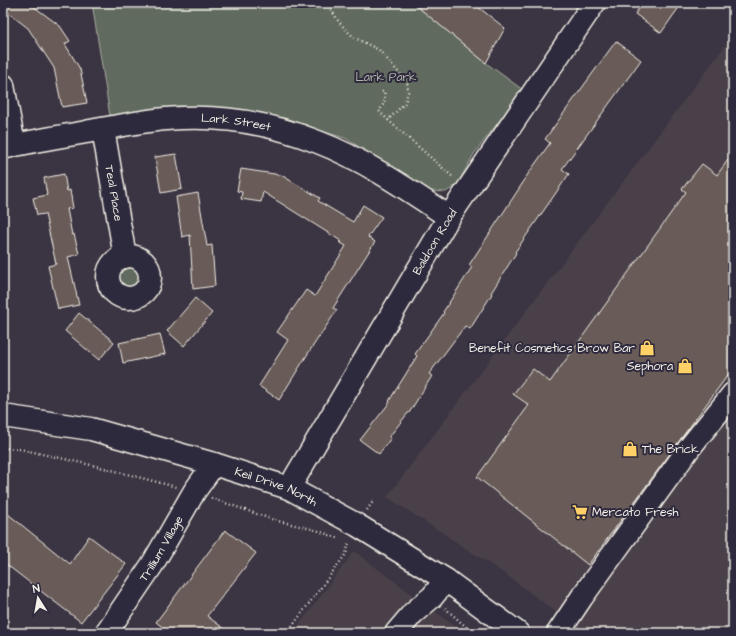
<svg xmlns="http://www.w3.org/2000/svg" width="736" height="636" font-family="'Architects Daughter',sans-serif">
	<style>
		.built { fill: #494049 }
		.green { fill: #606a5e; stroke: #aaaea3 }
		.building { fill: #695b58; stroke: #f4f1e8 }
		.lines { fill: none; stroke-linecap: round; stroke-linejoin: round }
		.minor-casing { stroke: #f4f1e8; stroke-width: 25 }
		.path { stroke: #f4f1e8; stroke-width: 2.5; stroke-dasharray: 1 3; stroke-linecap: butt }
		.minor { stroke: #2f2a3d; stroke-width: 22 }
		.labels { text-anchor: middle; stroke-width: 4; stroke-linejoin: round; paint-order: stroke }
		.park-label { font-size: 12px; fill: #b1b4aa; stroke: #2f2a3d }
		.street-label { font-size: 12px; fill: #f4f1e8; stroke: #2f2a3d }
		.poi-label { font-size: 12px; fill: #f4f1e8; stroke: #2f2a3d; text-anchor: end }
	</style>
	<rect width="100%" height="100%" fill="#3b3442"/>
	<filter id="ink" filterUnits="userSpaceOnUse"><feTurbulence type="fractalNoise" baseFrequency=".025" numOctaves="2"/><feDisplacementMap in="SourceGraphic" scale="8" xChannelSelector="R" yChannelSelector="G"/><feConvolveMatrix kernelMatrix="1 2 1 2 8 2 1 2 1" color-interpolation-filters="sRGB"/></filter>
	<g filter="url(#ink)">
		<g class="built">
			<path d="M733 35V633H584L505 574 387 497Z"/>
			<path d="M354 551 464 633H293Z"/>
		</g>
		<g class="green">
			<path d="M92 3H413L486 63 523 90 474 154 457 185 446 192 430 191 345 138 259 113 178 106 110 116Z"/>
			<circle cx="130" cy="278" r="11"/>
		</g>
		<g class="building">
			<path d="M3 3H29L60 26 70 41 65 44 80 69 87 103 62 107 54 68 28 28 3 9Z"/>
			<path d="M413 3H473L505 28 486 63Z"/>
			<path d="M643 3H682L661 33 635 14Z"/>
			<path d="M616 41 641 60 562 169 569 174 515 252 516 253 491 293 492 294 470 329 465 326 429 374 432 376 409 413H408L389 437 391 438 379 454 360 440 390 402 389 401 417 356 415 354 444 313 443 312 472 267 469 265 522 184H521L550 143 545 139Z"/>
			<path d="M733 153V368L588 565 477 477 529 405 513 394 533 369 550 382 686 192 682 189 702 164 717 175Z"/>
			<path d="M176 154 182 189 161 193 155 157Z"/>
			<path d="M241 169 281 175 320 198 318 201 353 222 363 205 382 217 368 237 375 242 333 308 337 310 307 355 279 400 259 386 288 340 277 332 306 290 315 296 346 246 339 242 341 241 263 192 261 202 241 199 242 192 237 191Z"/>
			<path d="M64 174 67 191 70 190 73 208 67 209 72 235 74 234 79 254 68 257 79 305 58 309 48 266 56 264 45 214 37 215 33 198 47 195 44 178Z"/>
			<path d="M198 193 207 246 212 245 215 286 193 289 190 235 182 237 176 197Z"/>
			<path d="M195 298 212 313 184 346 167 331Z"/>
			<path d="M79 313 114 342 99 360 65 331Z"/>
			<path d="M160 334 165 354 123 363 119 343Z"/>
			<path d="M3 510 70 564 89 536 126 564 81 622 3 562Z"/>
			<path d="M225 530 256 553 207 616 230 633H170L156 622Z"/>
		</g>
		<g class="lines">
			<defs>
				<g id="minor">
					<path d="M3 85 14 145"/>
					<path id="s1" d="M103 129 125 257"/>
					<path id="s2" d="M3 148C30 141 58 137 86 132 118 126 150 119 182 118 228 116 275 125 318 142 365 160 407 189 449 217"/>
					<circle cx="129" cy="277" r="21"/>
					<path id="s3" d="M3 416 91 429 214 464 289 488 357 525 446 580 518 633"/>
					<path id="s4" d="M289 488 449 217 594 3"/>
					<path id="s5" d="M106 633 152 565 194 492 214 464"/>
					<path d="M396 633 413 613 432 597 446 580"/>
					<path d="M558 633 582 597 690 447 733 394"/>
				</g>
			</defs>
			<use href="#minor" class="minor-casing"/>
			<g class="path">
				<path d="M327 3 339 22 347 31 355 38 379 50 407 82 408 92 405 103 388 120 454 178"/>
				<path d="M382 92 384 91C386 100 384 104 379 111L388 120"/>
				<path d="M3 448 20 449 100 467 176 487"/>
				<path d="M211 498 274 520 316 530 340 539"/>
				<path d="M367 510 374 500"/>
				<path d="M445 608 473 633"/>
				<path d="M287 633 346 554 349 542"/>
			</g>
			<use href="#minor" class="minor"/>
		</g>
	</g>
	<defs>
		<symbol id="shop-bare" viewBox="-9 -9 18 18"><path d="M-5-2.5h2.3a2.7 3.5 0 0 1 5.4 0H5L5.5 6h-11ZM-1.5-2.5h3a1.5 2.3 0 0 0-3 0Z" fill="#ffd166" stroke="#2f2a3d" stroke-width="2.5" paint-order="stroke"/></symbol>
		<symbol id="supermarket-bare" viewBox="-9 -9 18 18"><path d="M-6-5.5h2.5l.6 2H6L4.5 2H-2.5L-4.4-4H-6ZM-1.5 3.2a1.3 1.3 0 1 0 .1 0ZM3 3.2a1.3 1.3 0 1 0 .1 0Z" fill="#ffd166" stroke="#2f2a3d" stroke-width="2.5" paint-order="stroke"/></symbol>
	</defs>
	<g fill-rule="evenodd">
		<use href="#shop-bare" x="636" y="337" width="22" height="22"/>
		<use href="#shop-bare" x="674" y="355" width="22" height="22"/>
		<use href="#shop-bare" x="619" y="438" width="22" height="22"/>
		<use href="#supermarket-bare" x="569" y="501" width="22" height="22"/>
	</g>
	<g class="labels">
		<g class="park-label">
			<text x="386" y="81">Lark Park</text>
		</g>
		<g class="street-label">
			<text dy="4" stroke="none"><textPath href="#s2" startOffset="236">Lark Street</textPath></text>
			<text dy="4" stroke="none"><textPath href="#s1" startOffset="65">Teal Place</textPath></text>
			<text dy="4" stroke="none"><textPath href="#s4" startOffset="286">Baldoon Road</textPath></text>
			<text dy="4" stroke="none"><textPath href="#s3" startOffset="283">Keil Drive North</textPath></text>
			<text dy="4" stroke="none"><textPath href="#s5" startOffset="101">Trillium Village</textPath></text>
		</g>
		<g class="poi-label">
			<text x="635" y="352">Benefit Cosmetics Brow Bar</text>
			<text x="673" y="370">Sephora</text>
			<text x="642" y="453" text-anchor="start">The Brick</text>
			<text x="592" y="516" text-anchor="start">Mercato Fresh</text>
		</g>
	</g>
	<rect width="736" height="636" fill="none" stroke="#2f2a3d" stroke-width="16"/>
	<rect x="8" y="8" width="720" height="620" fill="none" stroke="#f4f1e8" stroke-width="1.5" filter="url(#ink)"/>
	<g transform="translate(38 598) rotate(349)" stroke="#2f2a3d" stroke-width="3" paint-order="stroke">
	<path d="M0-3L7 15L0 10L-7 15Z" fill="#f4f1e8"/>
	<text y="-6" font-size="11" font-weight="bold" text-anchor="middle" fill="#f4f1e8">N</text>
	</g>
</svg>
